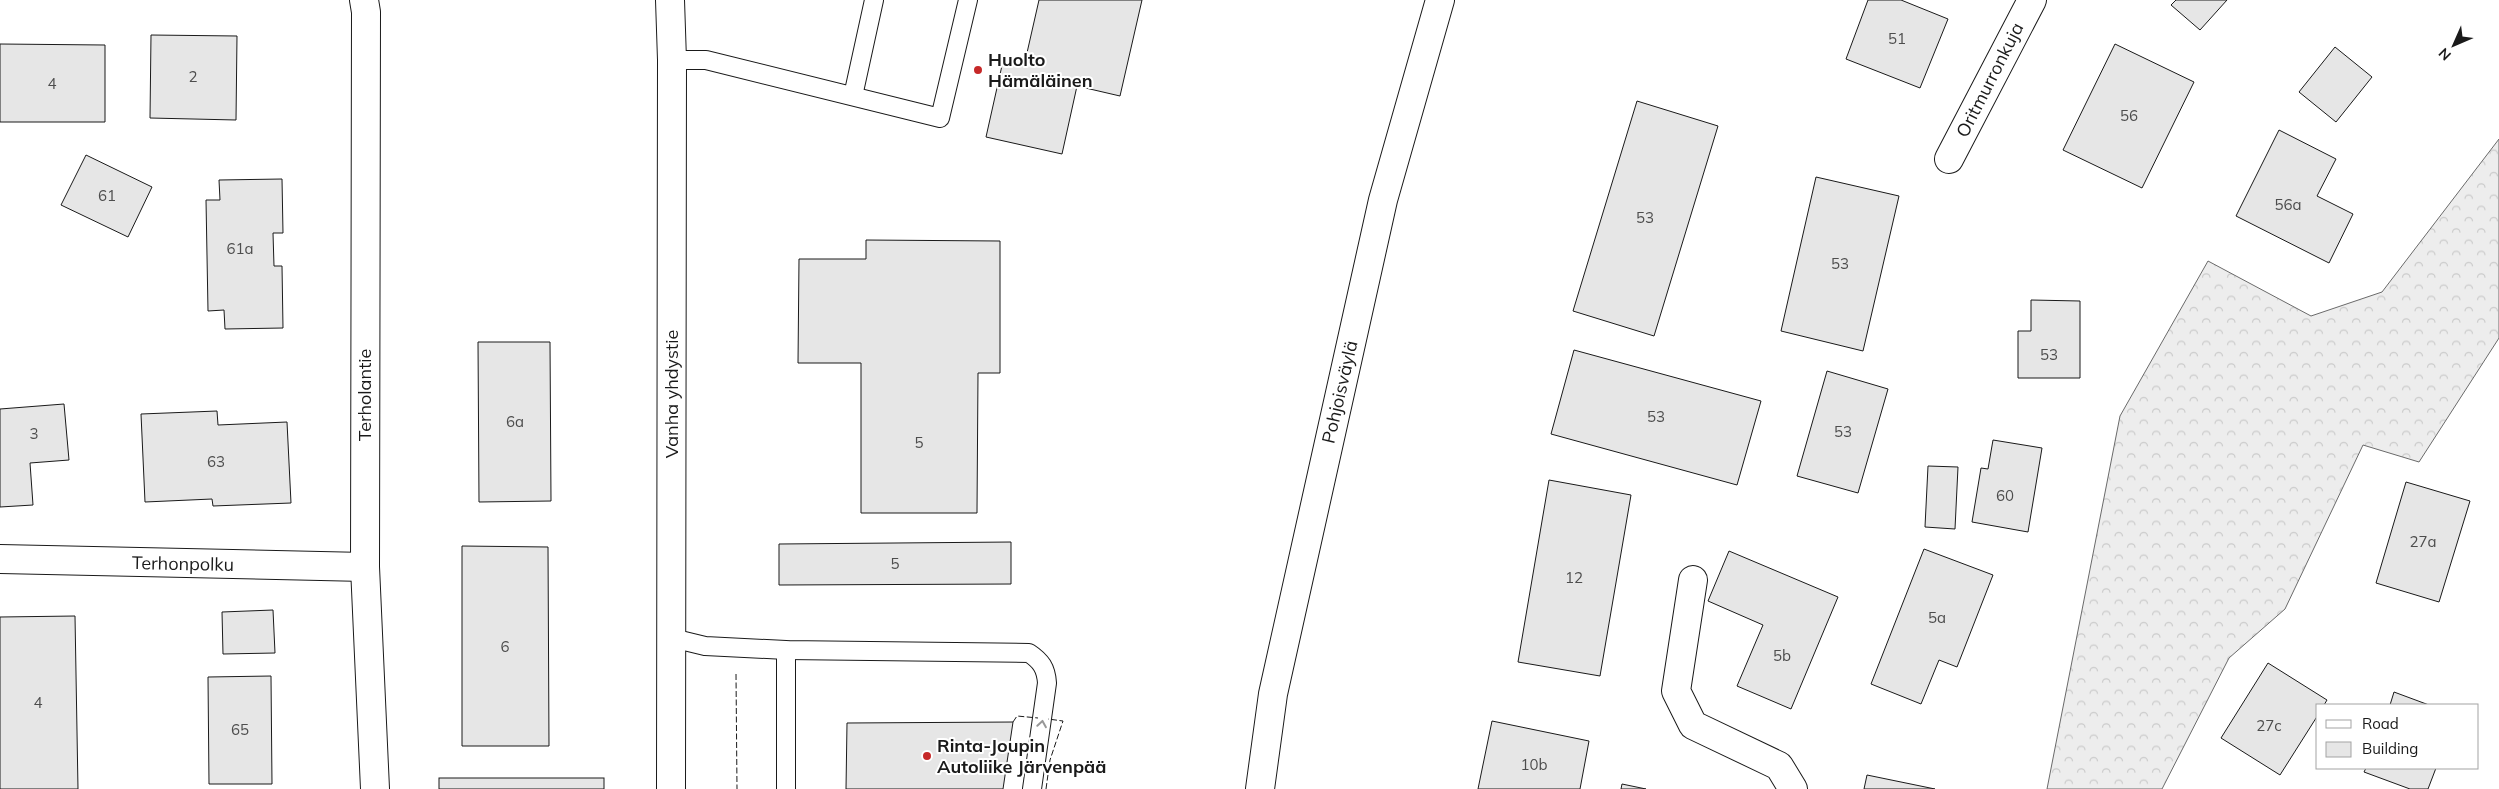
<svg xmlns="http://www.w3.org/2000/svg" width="2499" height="789" font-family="Mulish,sans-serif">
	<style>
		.forest { fill: url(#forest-crowns); stroke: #6a6a6a }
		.building { fill: #e6e6e6; stroke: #1a1a1a }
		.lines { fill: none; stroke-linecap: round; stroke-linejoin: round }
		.lane-casing { stroke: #1a1a1a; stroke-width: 20 }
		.street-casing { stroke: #1a1a1a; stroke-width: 30 }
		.secondary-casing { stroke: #1a1a1a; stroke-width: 30 }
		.lane { stroke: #fff; stroke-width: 18 }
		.street { stroke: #fff; stroke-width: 28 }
		.secondary { stroke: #fff; stroke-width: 28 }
		.fence { stroke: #1a1a1a; stroke-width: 1; stroke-dasharray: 6 2.5; stroke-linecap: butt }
		.oneway { stroke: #989898 }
		.poi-dot { fill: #c62828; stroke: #fff; stroke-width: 2 }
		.labels { text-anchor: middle; stroke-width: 4; stroke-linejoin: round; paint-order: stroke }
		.number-label { font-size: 15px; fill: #4d4d4d }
		.poi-label { font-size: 18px; font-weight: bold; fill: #1a1a1a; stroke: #fff; text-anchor: start }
		.street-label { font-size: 18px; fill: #1a1a1a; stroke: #fff }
	</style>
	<defs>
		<pattern id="forest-crowns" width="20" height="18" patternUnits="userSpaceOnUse" patternTransform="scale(1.25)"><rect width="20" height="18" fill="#ededed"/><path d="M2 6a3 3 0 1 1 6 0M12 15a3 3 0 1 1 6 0" fill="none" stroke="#cbcbcb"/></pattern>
	</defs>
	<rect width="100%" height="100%" fill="#fff"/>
	<path class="forest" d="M2499 139V338L2419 462 2363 445 2285 609 2229 658 2162 789H2047L2120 416 2208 261 2311 316 2382 292Z"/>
	<g class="building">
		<path d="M1039 0H1142L1120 96 1077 86 1062 154 986 137 1003 61 1024 66Z"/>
		<path d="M1868 0H1901L1948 19 1920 88 1846 59Z"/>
		<path d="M2176 0H2227L2200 30 2171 5Z"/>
		<path d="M151 35 237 36 236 120 150 118Z"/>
		<path d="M0 44 105 45V122H0Z"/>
		<path d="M2115 44 2194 82 2142 188 2063 150Z"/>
		<path d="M2335 47 2372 77 2336 122 2299 92Z"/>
		<path d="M1637 101 1718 126 1654 336 1573 311Z"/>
		<path d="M2279 130 2336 159 2317 196 2353 214 2329 263 2236 216Z"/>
		<path d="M86 155 152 187 128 237 61 205Z"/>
		<path d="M1816 177 1899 196 1863 351 1781 331Z"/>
		<path d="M282 179 283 233H273L274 266H282L283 328 225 329 224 310 208 311 206 200H220L219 180Z"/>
		<path d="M866 240 1000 241V373H978L977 513H861V363H798L799 259H866Z"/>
		<path d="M2031 300 2080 301V378H2018V331H2031Z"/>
		<path d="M478 342H550L551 501 479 502Z"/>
		<path d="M1574 350 1761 401 1737 485 1551 434Z"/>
		<path d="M1827 371 1888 389 1858 493 1797 476Z"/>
		<path d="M64 404 69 460 30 463 33 505 0 507V409Z"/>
		<path d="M217 411 218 425 287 422 291 503 213 506 212 499 145 502 141 414Z"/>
		<path d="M1993 440 2042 448 2028 532 1972 522 1981 468 1988 469Z"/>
		<path d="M1928 466 1958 467 1955 529 1925 527Z"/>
		<path d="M1549 480 1631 495 1600 676 1518 662Z"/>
		<path d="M2406 482 2470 501 2439 602 2376 583Z"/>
		<path d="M1011 542V584L779 585V544Z"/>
		<path d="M462 546 548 547 549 746H462Z"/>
		<path d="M1924 549 1993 575 1957 667 1939 660 1921 704 1871 684Z"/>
		<path d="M1729 551 1838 597 1791 709 1737 686 1763 625 1708 601Z"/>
		<path d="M273 610 275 653 223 654 222 612Z"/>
		<path d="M75 616 78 789H0V617Z"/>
		<path d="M2268 663 2327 700 2324 705H2318V715L2280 775 2221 738Z"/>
		<path d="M271 676 272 784H209L208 677Z"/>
		<path d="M2394 692 2429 705H2390Z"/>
		<path d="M1492 721 1589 741 1580 789H1478Z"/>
		<path d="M1013 722 1003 789H846L847 723Z"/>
		<path d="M2366 768H2436L2428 789H2410L2364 772Z"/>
		<path d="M1867 775 1935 789H1864Z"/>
		<rect x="439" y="778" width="165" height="11"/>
		<path d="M1622 784 1646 789H1621Z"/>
	</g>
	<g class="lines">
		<defs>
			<g id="lane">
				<path d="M672 60H706L940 118 968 0"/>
				<path d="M853 96 874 0"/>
				<path d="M672 638 705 646 786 650 1029 653C1041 661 1046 668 1047 683L1032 789"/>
				<path d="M786 789V650"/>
			</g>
			<g id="street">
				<path d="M364 0 366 12 365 567 375 789"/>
				<path d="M1949 159 2032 0"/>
				<path d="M0 559 365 567"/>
				<path d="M1693 580 1676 691 1693 725 1779 766 1793 789"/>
			</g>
			<g id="secondary">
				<path d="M670 0 672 60 671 789"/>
				<path d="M1260 789 1273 694 1383 200 1440 0"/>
			</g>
		</defs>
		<use href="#lane" class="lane-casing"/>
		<use href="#street" class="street-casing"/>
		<use href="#secondary" class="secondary-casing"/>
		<use href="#lane" class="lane"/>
		<use href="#street" class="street"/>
		<use href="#secondary" class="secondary"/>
		<g class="fence">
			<path d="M736 674 737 789"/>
			<path d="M1013 722 1017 716 1038 718"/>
			<path d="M1046 789 1050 760 1063 721 1048 719"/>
		</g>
	</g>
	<defs><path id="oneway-chevron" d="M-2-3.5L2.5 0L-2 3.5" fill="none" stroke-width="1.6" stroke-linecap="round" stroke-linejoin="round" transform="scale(1.25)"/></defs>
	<use class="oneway" href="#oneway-chevron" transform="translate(1042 724) rotate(-81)"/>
	<g class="poi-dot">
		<circle cx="978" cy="70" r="5"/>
		<circle cx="927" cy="756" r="5"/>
	</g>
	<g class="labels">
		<g class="number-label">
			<text x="1897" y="44">51</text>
			<text x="193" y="82">2</text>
			<text x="52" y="89">4</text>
			<text x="2129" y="121">56</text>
			<text x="107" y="201">61</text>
			<text x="2288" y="210">56a</text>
			<text x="1645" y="223">53</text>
			<text x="240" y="254">61a</text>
			<text x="1840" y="269">53</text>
			<text x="2049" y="360">53</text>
			<text x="1656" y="422">53</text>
			<text x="515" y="427">6a</text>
			<text x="1843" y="437">53</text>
			<text x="34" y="439">3</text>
			<text x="919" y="448">5</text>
			<text x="216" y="467">63</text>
			<text x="2005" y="501">60</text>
			<text x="2423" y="547">27a</text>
			<text x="895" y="569">5</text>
			<text x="1574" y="583">12</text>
			<text x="1937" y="623">5a</text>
			<text x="505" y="652">6</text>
			<text x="1782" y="661">5b</text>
			<text x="38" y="708">4</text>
			<text x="2269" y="731">27c</text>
			<text x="240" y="735">65</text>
			<text x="1534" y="770">10b</text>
		</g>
		<g class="poi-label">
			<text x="988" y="66">Huolto<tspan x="988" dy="21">Hämäläinen</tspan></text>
			<text x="937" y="752">Rinta-Joupin<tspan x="937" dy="21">Autoliike Järvenpää</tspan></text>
		</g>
		<g class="street-label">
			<text transform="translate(1990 80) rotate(-63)" y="6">Oritmurronkuja</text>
			<text transform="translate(1340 392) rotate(-77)" y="6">Pohjoisväylä</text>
			<text transform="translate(672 394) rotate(-90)" y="6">Vanha yhdystie</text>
			<text transform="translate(365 395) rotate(-90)" y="6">Terholantie</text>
			<text transform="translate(183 564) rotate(1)" y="6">Terhonpolku</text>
		</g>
	</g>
	<rect x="2316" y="704" width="162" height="65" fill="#ffffff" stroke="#a3a3a3"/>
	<rect x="2326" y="720" width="25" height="8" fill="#ffffff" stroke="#a3a3a3"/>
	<text x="2362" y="729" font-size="15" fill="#1a1a1a">Road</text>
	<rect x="2326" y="742" width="25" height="15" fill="#e6e6e6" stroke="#a3a3a3"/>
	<text x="2362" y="754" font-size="15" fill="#1a1a1a">Building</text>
	<g transform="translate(2454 45) rotate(225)" stroke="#ffffff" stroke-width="4" paint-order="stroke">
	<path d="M0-4L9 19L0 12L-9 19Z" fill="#1a1a1a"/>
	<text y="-8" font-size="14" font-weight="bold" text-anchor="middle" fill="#1a1a1a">N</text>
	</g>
</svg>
